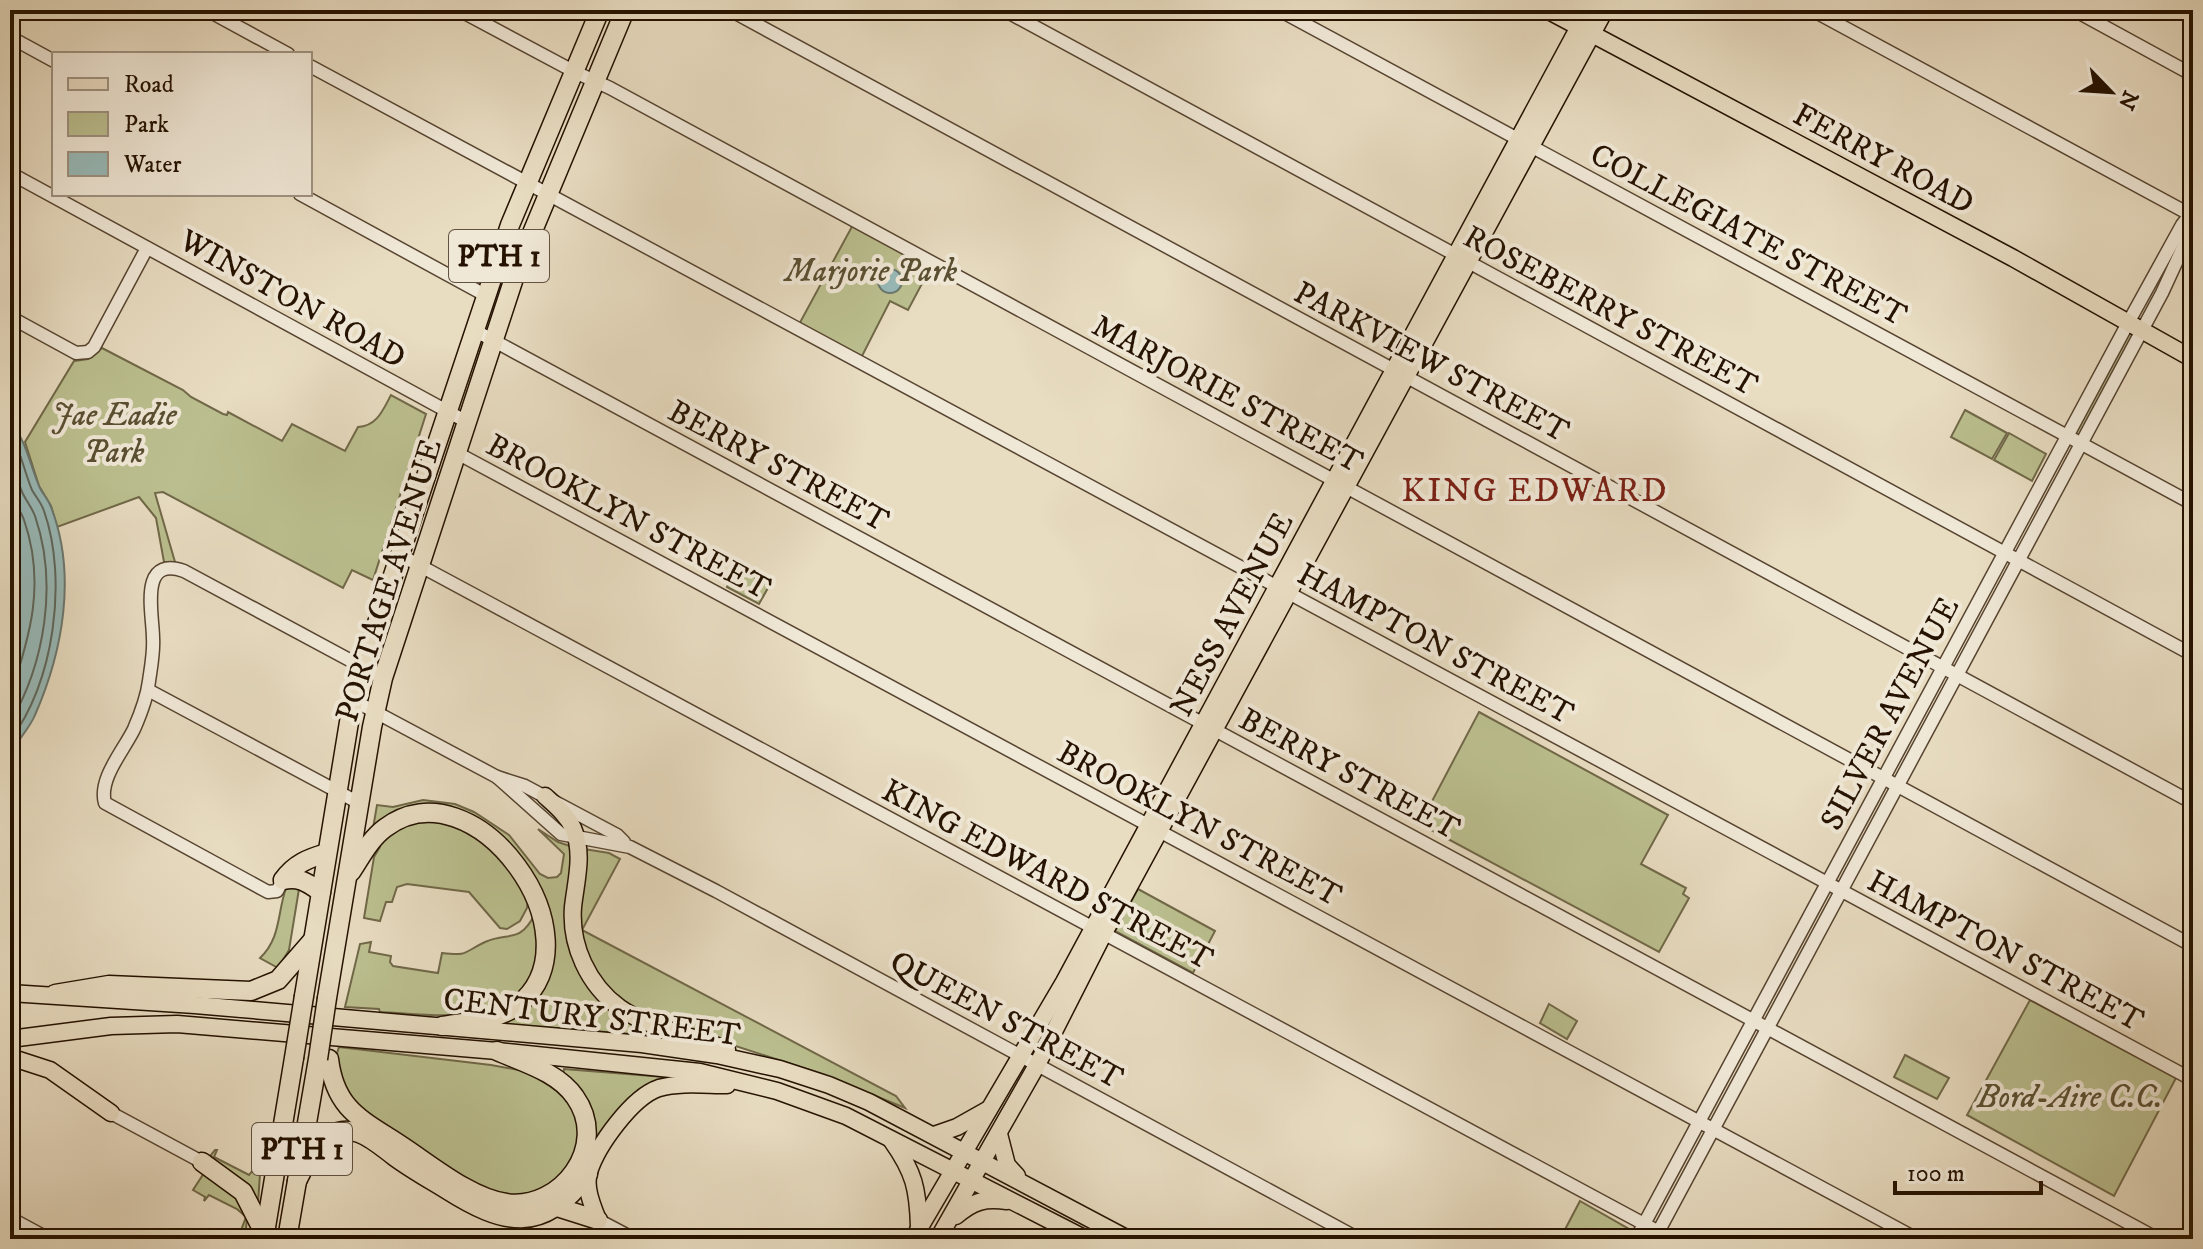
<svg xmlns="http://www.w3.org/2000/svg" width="2203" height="1249" font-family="'IM FELL DW Pica',serif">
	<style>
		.green { fill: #bbbf8f; stroke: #706848; stroke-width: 2 }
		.water { fill: #98bab9; stroke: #6a776f; stroke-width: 2 }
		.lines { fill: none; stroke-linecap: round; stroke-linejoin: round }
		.shore { stroke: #5e665c; stroke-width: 2 }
		.minor-casing { stroke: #564430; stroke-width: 15 }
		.major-casing { stroke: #251200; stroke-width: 19 }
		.highway-casing { stroke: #251200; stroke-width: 21 }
		.minor { stroke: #f0e8d7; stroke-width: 12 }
		.major { stroke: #e8dcc1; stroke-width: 16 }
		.highway { stroke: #e8dcc1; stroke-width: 18 }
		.highway-bridge-casing { stroke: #251200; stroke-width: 21; stroke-linecap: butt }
		.highway-bridge { stroke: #e8dcc1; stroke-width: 18 }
		.labels { text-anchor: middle; stroke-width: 8; stroke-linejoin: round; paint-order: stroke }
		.shield { fill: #f0e8d7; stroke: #625240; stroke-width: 2 }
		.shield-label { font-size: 30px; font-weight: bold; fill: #251200 }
		.street-label { font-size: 32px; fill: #251200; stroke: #f0e8d7 }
		.park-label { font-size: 32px; font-style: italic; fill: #5a4f32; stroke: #f0e8d7 }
		.neighbourhood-label { font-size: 34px; letter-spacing: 2px; fill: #7a1f14; stroke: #f0e8d7 }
	</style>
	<rect width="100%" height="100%" fill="#e8dcc1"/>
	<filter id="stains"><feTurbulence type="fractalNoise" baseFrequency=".0025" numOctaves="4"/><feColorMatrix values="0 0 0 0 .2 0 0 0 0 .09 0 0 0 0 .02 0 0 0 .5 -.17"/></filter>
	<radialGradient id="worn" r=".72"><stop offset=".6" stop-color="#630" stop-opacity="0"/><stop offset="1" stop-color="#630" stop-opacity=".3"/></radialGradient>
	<g class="green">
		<path d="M855 221 933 263 908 310 890 301 859 362 797 328Z"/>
		<path d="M2128 323 2142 331 2080 443 2067 436Z"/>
		<path d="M102 348 183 390 191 397 223 414 227 415 228 412 282 441 292 424 345 451 358 427C377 426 383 410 391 395L426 414 373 580 352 570 343 588 163 492 155 493 175 562H164L156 518 139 497 57 527 51 506 39 486 25 442 74 361 88 359Z"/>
		<path d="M1965 410 2007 433 1992 459 1951 437Z"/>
		<path d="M2009 433 2046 454 2032 481 1994 460Z"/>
		<path d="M737 567 769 586 759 604 727 587Z"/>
		<path d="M1479 712 1668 815 1641 864 1686 888 1683 894 1689 898 1659 952 1420 824Z"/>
		<path d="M423 800 455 804 474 812 509 835 540 874 548 878 557 877 561 873 564 854 538 829 558 842 573 847 582 971 660 1031 659 1036 502 1024V1018L529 1001 542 902 457 815 373 828 377 805 393 807Z"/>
		<path d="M419 820 450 823 498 850 528 898 527 908 520 921 507 929 500 928 469 892 407 884 397 887 392 902H386L380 921 364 918 374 857 380 847 377 844 386 834Z"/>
		<path d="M584 849 609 853 620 859 582 930 896 1096 905 1108 822 1074 671 1025 624 1006 599 982 577 927Z"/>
		<path d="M300 883 289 950 278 968 260 958C281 938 277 914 286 888Z"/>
		<path d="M1138 889 1215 931 1193 973 1115 931Z"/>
		<path d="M535 914C539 929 537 943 536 958 532 1032 430 1014 380 1012L379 1009 345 1007 360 944 371 942 369 952 391 956 390 962 393 966 438 973 442 953C469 956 462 953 485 942 508 931 519 945 535 914Z"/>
		<path d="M2030 1000 2176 1078 2114 1196 1967 1115Z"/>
		<path d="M1549 1004 1577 1021 1567 1039 1540 1023Z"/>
		<path d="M339 1047 491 1065 535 1073 546 1079 576 1108 580 1138 569 1173 535 1197 490 1194 349 1105 334 1062Z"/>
		<path d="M1905 1055 1949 1078 1937 1099 1894 1077Z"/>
		<path d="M564 1069 677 1078 656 1084 571 1188 529 1208 589 1148 563 1075Z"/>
		<path d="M215 1150H217L214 1157 249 1175 253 1170 260 1174 258 1203 213 1161 211 1155Z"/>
		<path d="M204 1173 239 1193 247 1219 245 1237 240 1233 246 1217 237 1209 209 1195 204 1201 205 1197 193 1190Z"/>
		<path d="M1580 1201 1629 1229 1624 1239H1560Z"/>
	</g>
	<g class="water">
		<circle cx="890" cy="281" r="12"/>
		<path d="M10 419C26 442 29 461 39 486 42 493 48 499 51 507 77 574 63 651 35 715 29 730 15 742 10 756Z"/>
	</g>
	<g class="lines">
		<g class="shore">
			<path d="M10 433C21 451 24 471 32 490 36 497 42 504 44 511 68 579 54 684 10 740"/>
			<path d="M10 453C14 467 17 482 23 494 27 502 32 508 35 516 58 583 45 663 10 723"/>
			<path d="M10 493C14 502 21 511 24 520 46 583 30 637 10 696"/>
		</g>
		<defs>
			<g id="minor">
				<path d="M207 10 288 54"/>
				<path d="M459 10 575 72 610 88 2193 946"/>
				<path d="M730 10 2193 803"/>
				<path d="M1004 10 2193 655"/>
				<path d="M1279 10 2193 504"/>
				<path d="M1812 10 2191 215"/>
				<path d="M2074 10 2193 75"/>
				<path d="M10 14 14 10"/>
				<path d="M10 37 54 61"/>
				<path d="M310 66 2193 1080"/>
				<path d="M10 173 467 422"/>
				<path d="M300 194 485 295"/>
				<path d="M10 317 76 353 88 352 94 347 147 248"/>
				<path d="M474 330 2158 1239"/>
				<path d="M457 453 1917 1239"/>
				<path d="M400 555 1672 1239"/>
				<path d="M148 690 359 803"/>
				<path d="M353 700 497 777 525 786 617 835 624 842"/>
				<path d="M497 777 561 834 630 847 716 891 1359 1239"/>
				<path d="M283 880 277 891 268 892 105 803C98 779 124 750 134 729 141 713 147 698 149 681 151 667 154 652 153 638 153 614 138 555 184 571L383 678"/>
				<path d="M111 1113 202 1162"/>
				<path d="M10 1218 49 1239"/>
				<path d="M598 1220 634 1239"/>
				<path d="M1656 1236 2162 293 2191 230V215"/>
				<path d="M1636 1239 2128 323 2182 225 2193 211"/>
			</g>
			<g id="major">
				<path d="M1547 10 2013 258 2193 359"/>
				<path d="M545 796C556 806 567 815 573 828 584 854 576 880 573 907 570 945 588 985 620 1008 650 1029 693 1035 727 1050"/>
				<path d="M10 993 195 1005 642 1044 717 1055 780 1069 829 1085 869 1102 1128 1239"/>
				<path d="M10 1039 111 1026 177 1024 497 1051 700 1072 777 1091 846 1116 1086 1239"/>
				<path d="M10 1057 50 1070 111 1113"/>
				<path d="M999 1134 1007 1165 1017 1176"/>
				<path d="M934 1135 957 1127 989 1109"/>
				<path d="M892 1141C914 1172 918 1189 919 1227"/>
				<path d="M956 1216C973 1201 985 1198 1007 1201"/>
				<path d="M598 1220C593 1207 584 1187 589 1172 597 1146 632 1097 659 1088 680 1082 705 1085 727 1085"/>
				<path d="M913 1239 1064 982 1588 10"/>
				<path d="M938 1239 1037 1065 1104 933 1605 10"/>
			</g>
			<g id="highway">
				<path d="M351 872C361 857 370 839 385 828 474 760 603 938 518 1005 497 1021 467 1022 442 1026"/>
				<path d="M283 880C294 864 309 858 327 853"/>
				<path d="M283 880C299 876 308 883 321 892"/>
				<path d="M55 994 109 985 251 991 278 980 312 941"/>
				<path d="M304 996 351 710 362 668 510 225 600 10"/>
				<path d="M327 998 372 727 383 678 517 269 625 10"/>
				<path d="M329 1059C335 1109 361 1119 399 1144 430 1164 470 1198 506 1203 561 1211 610 1146 575 1097 558 1072 524 1063 497 1051"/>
				<path d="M202 1162 243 1192 264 1233"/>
				<path d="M297 1181C305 1166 313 1145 328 1136 354 1121 374 1141 394 1156 410 1168 428 1178 446 1189 503 1225 543 1236 588 1174"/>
				<path d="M557 1207 598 1220"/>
				<path d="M264 1239 294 1058"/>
				<path d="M287 1239 318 1059"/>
			</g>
		</defs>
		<use href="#minor" class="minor-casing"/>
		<use href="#major" class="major-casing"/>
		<use href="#highway" class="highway-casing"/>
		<use href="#minor" class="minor"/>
		<use href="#major" class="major"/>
		<use href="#highway" class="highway"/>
		<defs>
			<g id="highway-bridge">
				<path d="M294 1058 304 996"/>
				<path d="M318 1059 327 998"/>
			</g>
		</defs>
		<use href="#highway-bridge" class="highway-bridge-casing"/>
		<use href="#highway-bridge" class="highway-bridge"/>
	</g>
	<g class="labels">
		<g class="shield">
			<rect x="449" y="230" width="100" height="52" rx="6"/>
			<rect x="252" y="1123" width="100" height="52" rx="6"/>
		</g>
		<g class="shield-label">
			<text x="499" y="266">PTH 1</text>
			<text x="302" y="1159">PTH 1</text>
		</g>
		<g class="street-label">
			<text transform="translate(1884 158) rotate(28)" y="11">FERRY ROAD</text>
			<text transform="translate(1749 234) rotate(28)" y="11">COLLEGIATE STREET</text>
			<text transform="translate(293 298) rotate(29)" y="11">WINSTON ROAD</text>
			<text transform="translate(1611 310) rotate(28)" y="11">ROSEBERRY STREET</text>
			<text transform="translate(1432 361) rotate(28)" y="11">PARKVIEW STREET</text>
			<text transform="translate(1228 393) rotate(28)" y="11">MARJORIE STREET</text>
			<text transform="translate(779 465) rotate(28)" y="11">BERRY STREET</text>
			<text transform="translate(629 516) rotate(28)" y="11">BROOKLYN STREET</text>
			<text transform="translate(388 580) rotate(-73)" y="11">PORTAGE AVENUE</text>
			<text transform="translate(1231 614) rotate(-62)" y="11">NESS AVENUE</text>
			<text transform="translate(1436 643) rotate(28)" y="11">HAMPTON STREET</text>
			<text transform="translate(1889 713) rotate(-62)" y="11">SILVER AVENUE</text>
			<text transform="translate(1350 773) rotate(28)" y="11">BERRY STREET</text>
			<text transform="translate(1200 823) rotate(28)" y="11">BROOKLYN STREET</text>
			<text transform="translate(1048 874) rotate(28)" y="11">KING EDWARD STREET</text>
			<text transform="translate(2006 950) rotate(28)" y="11">HAMPTON STREET</text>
			<text transform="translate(592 1016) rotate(7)" y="11">CENTURY STREET</text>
			<text transform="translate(1007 1019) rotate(28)" y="11">QUEEN STREET</text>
		</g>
		<g class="park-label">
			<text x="871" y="281">Marjorie Park</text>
			<text x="114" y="425">Jae Eadie<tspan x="114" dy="37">Park</tspan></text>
			<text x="2070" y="1107">Bord-Aire C.C.</text>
		</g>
		<g class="neighbourhood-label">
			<text x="1535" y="501">KING EDWARD</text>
		</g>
	</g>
	<rect width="2203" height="1249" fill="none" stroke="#e8dcc1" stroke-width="40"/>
	<rect x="12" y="12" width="2179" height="1225" fill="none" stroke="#251200" stroke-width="4"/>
	<rect x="20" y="20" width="2163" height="1209" fill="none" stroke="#251200" stroke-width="2"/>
	<rect x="52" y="52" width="260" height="144" fill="#f0e8d7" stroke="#9f9281" stroke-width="2"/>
	<rect x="68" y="78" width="40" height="12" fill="#e8dcc1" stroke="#9f9281" stroke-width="2"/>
	<text x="124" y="92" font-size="24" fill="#251200">Road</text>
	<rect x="68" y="112" width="40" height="24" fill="#bbbf8f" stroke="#9f9281" stroke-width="2"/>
	<text x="124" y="132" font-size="24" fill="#251200">Park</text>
	<rect x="68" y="152" width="40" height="24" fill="#98bab9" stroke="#9f9281" stroke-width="2"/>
	<text x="124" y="172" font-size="24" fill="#251200">Water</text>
	<g transform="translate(2111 92) rotate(115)" stroke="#f0e8d7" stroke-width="6" paint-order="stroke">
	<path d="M0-6L14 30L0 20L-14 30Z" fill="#251200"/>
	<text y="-12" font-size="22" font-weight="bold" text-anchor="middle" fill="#251200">N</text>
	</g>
	<path d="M1895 1181v12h146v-12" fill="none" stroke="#251200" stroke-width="4"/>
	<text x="1907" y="1181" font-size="24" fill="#251200" stroke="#f0e8d7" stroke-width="6" paint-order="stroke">100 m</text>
	<rect width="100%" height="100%" filter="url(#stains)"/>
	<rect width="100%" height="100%" fill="url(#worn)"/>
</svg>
